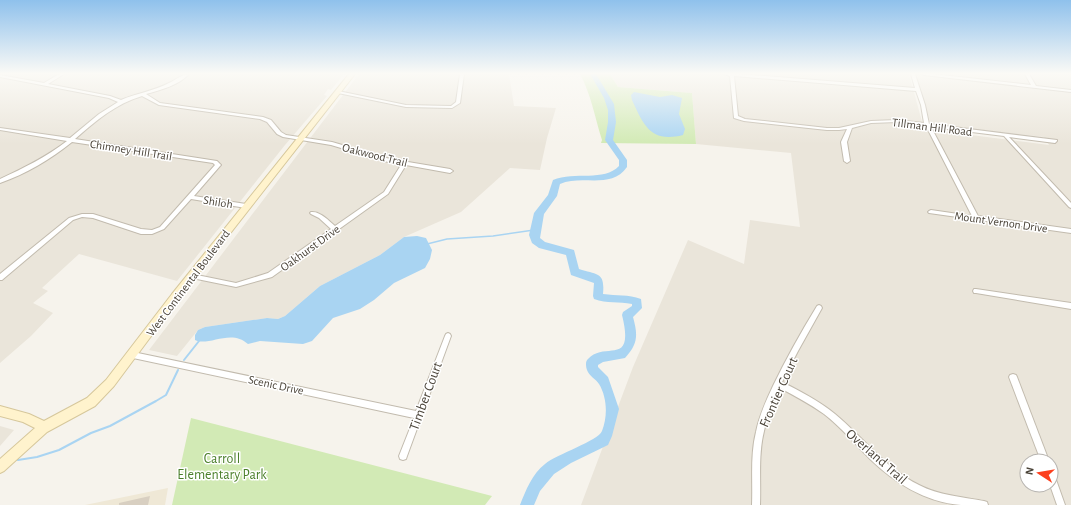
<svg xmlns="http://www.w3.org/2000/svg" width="1071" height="505" font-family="'Alegreya Sans',sans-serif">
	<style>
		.residential { fill: #eae5da; fill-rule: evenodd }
		.education { fill: #efe8d6 }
		.green { fill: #d2eab5 }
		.water { fill: #a9d4f2 }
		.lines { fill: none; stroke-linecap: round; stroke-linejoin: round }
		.stream-far1 { stroke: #a9d4f2; stroke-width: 1.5 }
		.stream { stroke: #a9d4f2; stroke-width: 2 }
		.river { fill: #a9d4f2; fill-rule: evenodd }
		.building { fill: #d8cfc1 }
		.street-casing { stroke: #c2bbae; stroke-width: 2 }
		.secondary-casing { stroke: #d6c79b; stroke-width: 2 }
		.street { fill: #fff; fill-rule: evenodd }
		.secondary { fill: #fff3cd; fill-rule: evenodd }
		.labels { text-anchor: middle; stroke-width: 3; stroke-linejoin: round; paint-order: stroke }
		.street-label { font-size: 12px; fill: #4b4439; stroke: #fff }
		.near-street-label { font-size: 14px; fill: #4b4439; stroke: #fff }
		.near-park-label { font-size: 14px; fill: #4a7f2a; stroke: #fff }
	</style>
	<rect width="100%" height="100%" fill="#f6f3ec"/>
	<g class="residential">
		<path d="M0 74H344L331 90 328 89 324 95 327 96 285 145 177 281 79 254 42 288 48 291 33 303 53 313 31 336 0 363Z"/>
		<path d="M359 74H509L514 106 556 108 547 138 540 170 510 168 461 212 404 237 380 255 320 286 285 316 278 319 267 318 205 327 198 330 177 356 149 350Z"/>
		<path d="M610 74H909L924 129 1049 145 1044 137 931 124 914 74H1071V505H581L633 367 688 240 744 264 750 220 800 227 791 153 696 144 692 93 618 87ZM1027 461H1051V485H1027Z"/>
		<path d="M0 426 14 430 0 446Z"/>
	</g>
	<path class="education" d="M168 488 165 505H85Z"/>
	<g class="green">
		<path d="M580 74H610L618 87 692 93 696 144 601 143 602 140C595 118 591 94 580 74Z"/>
		<path d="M191 418 492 496 485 505H172Z"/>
	</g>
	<g class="water">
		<path d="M634 92 660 97 672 95 682 98 679 114 685 129 683 135C651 143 644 126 632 100L631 95Z"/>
		<path d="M417 236 426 238 432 250 430 259 425 268 394 283 374 300 360 309 333 318 312 341 303 344 260 341 248 344C231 328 208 347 195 340V335L198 330 205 327 267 318 278 319 285 316 320 286 380 255 404 237Z"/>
	</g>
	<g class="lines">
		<path class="stream-far1" d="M427 244 447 239 493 236 534 230"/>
		<g class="stream">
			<path d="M184 360 199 341"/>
			<path d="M18 460 37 457 59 450 91 433 110 426 156 401 166 395 178 370"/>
		</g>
		<path class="river" d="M590 74H596L614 104 616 122 613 140 627 160V167C611 190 582 174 560 184L557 196 544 214 540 238 545 242 574 250 579 269C598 275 605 272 603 294 617 296 628 294 641 299L642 308 633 317C638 335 638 344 625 358L603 362 598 365V367L608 377 619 409 612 436 608 445 571 463 554 474 540 491 534 505H520C526 490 532 474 545 464 557 454 598 441 602 431 608 416 607 397 599 384 596 379 589 376 587 370 586 367 585 361 588 359 605 340 635 368 622 315L623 312 632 306V304C619 301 607 304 594 299L593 296 594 283 571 275 566 255 539 248 532 243 529 235 534 213 548 195 553 180C575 171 604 182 619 166V160L605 140 608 122V110L604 98Z"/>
	</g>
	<path class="building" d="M150 496 148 505H119V503Z"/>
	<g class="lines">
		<defs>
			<g id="street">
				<path d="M59 74H64L48 84 110 96 121 100C137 93 154 91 169 83 176 80 182 74 189 74 179 85 161 90 146 94L160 103 263 117 271 120 281 132 286 135 332 142 390 159 450 169 453 171 450 173 406 165 388 194 272 277 236 287 192 278H190L189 276 190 274H192L236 283 268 273 331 229 319 218 311 214 310 213 311 212C320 211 328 220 335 226L384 192 401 165 388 162 331 145 283 137 277 134 267 122 260 119 159 105 142 96C115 104 96 121 75 139L217 161 221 165 220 166 194 196 246 204 249 206 248 207 246 208 191 199 164 229 152 234H141L93 218 82 217 73 220 2 280H0V274L69 218 82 214H93L141 229 152 230 160 227 215 165 213 163 72 142C51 159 26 174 0 183V179C24 168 46 157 67 141L0 130V128L70 138 99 114 118 102 109 98 0 77V75L44 83Z"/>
				<path d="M460 74H464L460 103 452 108 406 107 338 93 336 92 338 91 406 105 451 106 456 102Z"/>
				<path d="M724 74H739L915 88 911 74H915L925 105 929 124 1057 140V141L1055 143 1009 137 1071 203V208L1069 207 1004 136 931 127 978 216 1071 229V233L929 213 928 212 929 211 931 210 972 216 926 126 897 122 871 123 852 128 847 142 850 161 847 163 844 161 841 142 847 129 839 130H827L744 121 734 118 730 76ZM734 76 916 91 921 105 924 123 897 120 871 121 839 128H827L745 119 738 116Z"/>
				<path d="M922 74H933L1031 85 1025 74H1029L1036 86 1071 90V92L924 75Z"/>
				<path d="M974 289H976L1071 303V309L976 293H974L973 291Z"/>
				<path d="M819 305 821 306 822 308 798 351 782 382C800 391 819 401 835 414 863 437 885 468 919 485 938 495 962 497 984 501L987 502 988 505C979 505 970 505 961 505 925 502 895 483 870 459 855 444 841 427 824 414 810 404 795 396 780 388 773 402 767 416 764 431 758 455 761 481 760 505H752C753 481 750 456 756 432 759 416 766 401 773 386 786 359 801 332 817 306Z"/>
				<path d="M448 333 450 334 451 336 407 456 406 459 403 460 400 459 399 456 414 418 133 358 131 357 130 355 131 353 133 352 416 411 445 336 446 334Z"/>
				<path d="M1013 374 1016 375 1017 377 1049 461H1041L1009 377 1010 375Z"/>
				<path d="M1051 473 1054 474 1065 505H1057L1050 485H1051Z"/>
			</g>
			<path id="secondary" d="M349 74H355L178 300 114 386 95 406 47 432 4 471 0 473V459L35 428 23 422 0 416V406L29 414 44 421 87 398 106 380 172 294Z"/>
		</defs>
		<use href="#street" class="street-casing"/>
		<use href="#secondary" class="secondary-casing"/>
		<use href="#street" class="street"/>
		<use href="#secondary" class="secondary"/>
	</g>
	<linearGradient id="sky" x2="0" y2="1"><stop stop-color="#8fc1ec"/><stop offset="0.51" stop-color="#fbfaf6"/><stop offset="1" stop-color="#fbfaf6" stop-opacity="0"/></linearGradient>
	<rect width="1071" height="144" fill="url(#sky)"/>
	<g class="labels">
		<g class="street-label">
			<text transform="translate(932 127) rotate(7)" y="4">Tillman Hill Road</text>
			<text transform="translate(131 150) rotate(9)" y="4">Chimney Hill Trail</text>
			<text transform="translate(375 155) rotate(14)" y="4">Oakwood Trail</text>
			<text transform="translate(218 202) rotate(9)" y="4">Shiloh</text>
			<text transform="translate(1001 222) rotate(8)" y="4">Mount Vernon Drive</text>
			<text transform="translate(310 248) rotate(-36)" y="4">Oakhurst Drive</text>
			<text transform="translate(188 283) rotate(-53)" y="4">West Continental Boulevard</text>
			<text transform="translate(276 385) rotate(12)" y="4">Scenic Drive</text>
		</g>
		<g class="near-street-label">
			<text transform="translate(778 392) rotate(-66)" y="5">Frontier Court</text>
			<text transform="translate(425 396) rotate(-70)" y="5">Timber Court</text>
			<text transform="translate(877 456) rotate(41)" y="5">Overland Trail</text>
		</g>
		<g class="near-park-label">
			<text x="222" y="463">Carroll<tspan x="222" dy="16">Elementary Park</tspan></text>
		</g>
	</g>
	<g transform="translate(1039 473) rotate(282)"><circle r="19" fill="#ffffff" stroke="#b7b4b0"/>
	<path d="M0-3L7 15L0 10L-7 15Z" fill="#fc3f1d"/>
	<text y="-6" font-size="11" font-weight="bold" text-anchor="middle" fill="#4b4439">N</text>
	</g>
</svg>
